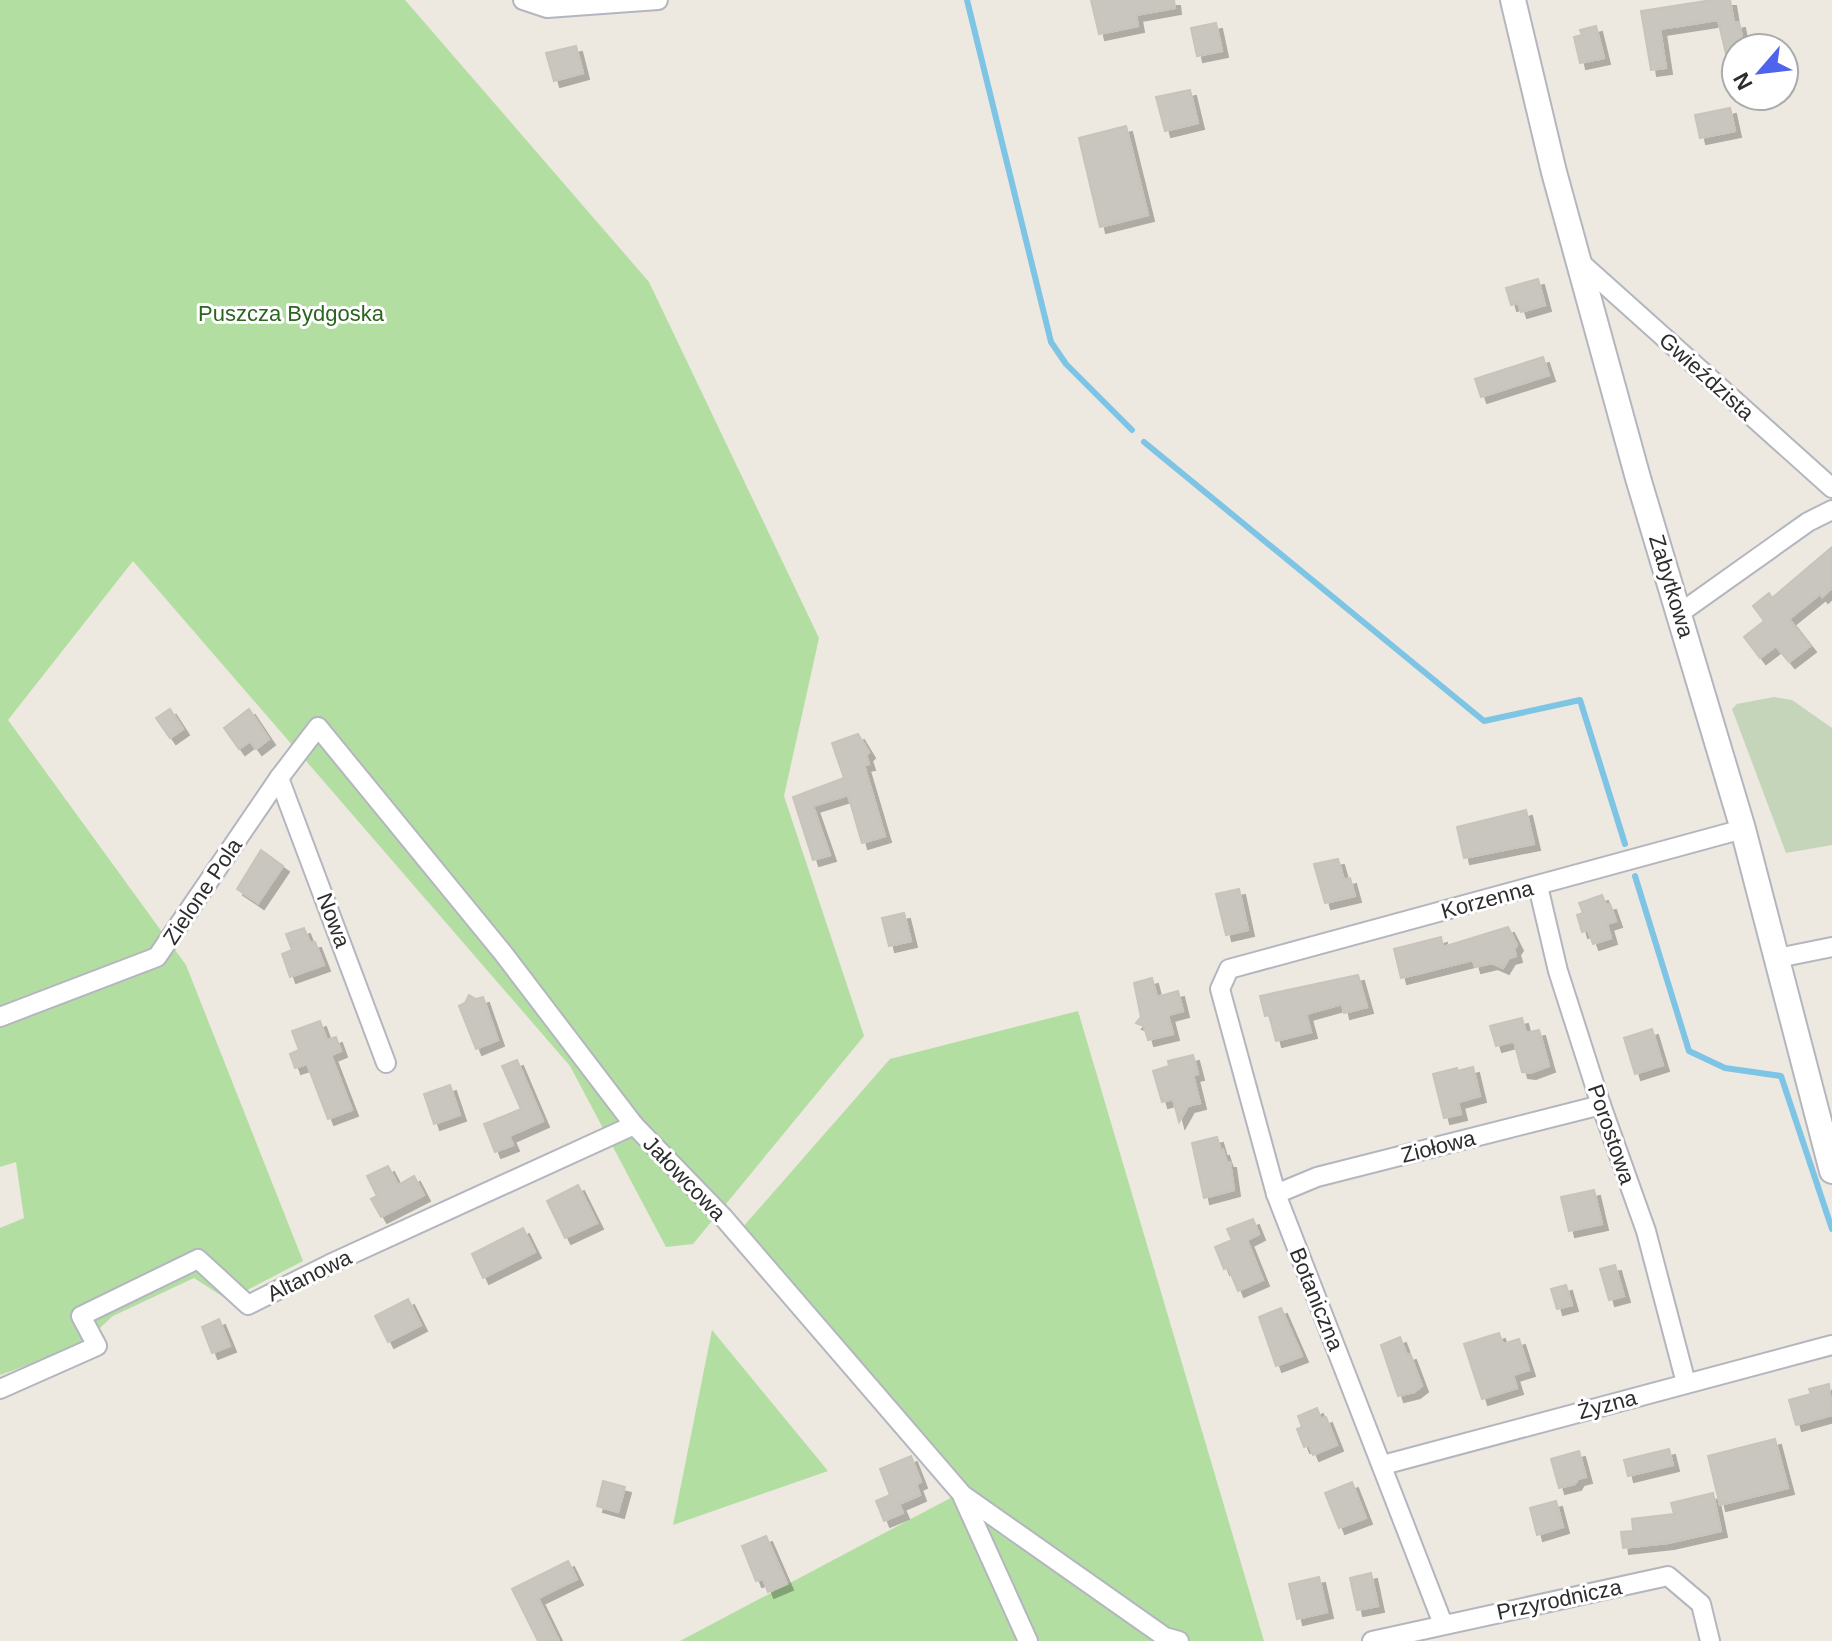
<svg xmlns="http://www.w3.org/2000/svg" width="1832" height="1641" font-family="Helvetica,sans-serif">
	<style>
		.green { fill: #b3dea2 }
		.cemetery { fill: #c5d5b9 }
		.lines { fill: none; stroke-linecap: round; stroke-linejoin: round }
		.stream { stroke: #7dc4e5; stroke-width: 6 }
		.building { fill: #c9c6bf; stroke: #c8c4ba; stroke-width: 2; filter: url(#shadow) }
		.minor-casing { stroke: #b4b6bf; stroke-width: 22 }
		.tertiary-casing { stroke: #b4b6bf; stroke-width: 28 }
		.minor { stroke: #fff; stroke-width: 18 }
		.tertiary { stroke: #fff; stroke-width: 24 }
		.labels { text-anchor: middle; stroke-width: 6; stroke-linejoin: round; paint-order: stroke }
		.park-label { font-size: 22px; fill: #2c6521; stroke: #fff }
		.street-label { font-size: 22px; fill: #2d2d2d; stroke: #fff }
	</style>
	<defs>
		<filter id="shadow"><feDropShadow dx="6" dy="6" stdDeviation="0" flood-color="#0004"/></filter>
	</defs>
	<rect width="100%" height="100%" fill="#ede8e0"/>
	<g class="green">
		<path d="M0 0H405L649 282 819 638 784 796 864 1036 693 1244 666 1247 570 1066 133 561 8 720 186 965 303 1261 228 1300 194 1278 113 1316 80 1346 0 1375V1228L24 1218 16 1162 0 1167Z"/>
		<path d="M1078 1011 1264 1641H680L960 1493 742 1228 890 1059Z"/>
		<path d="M712 1330 828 1471 673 1525Z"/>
	</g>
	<path class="cemetery" d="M1774 697 1792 700 1832 728V845L1786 853 1732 709 1737 704Z"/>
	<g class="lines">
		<g class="stream">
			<path d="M967 0 1051 342 1066 364 1132 430"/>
			<path d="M1144 442 1484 721 1580 700 1625 844"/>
			<path d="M1635 876 1689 1051 1725 1068 1781 1076 1832 1229"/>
		</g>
	</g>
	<g class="building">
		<path d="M1091 0H1174L1175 8 1136 15 1138 26 1099 34Z"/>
		<path d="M1712 0H1730L1734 23 1739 22 1744 48H1736V56L1727 58 1718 20 1660 29 1666 68 1651 70 1641 11Z"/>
		<path d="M1216 23 1222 51 1197 56 1191 28Z"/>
		<path d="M1596 26 1604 58 1580 63 1574 37 1582 35 1580 30Z"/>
		<path d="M576 46 583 73 554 81 546 53Z"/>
		<path d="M1190 90 1198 123 1165 131 1156 97Z"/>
		<path d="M1730 108 1735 131 1700 138 1695 115Z"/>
		<path d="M1126 126 1148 215 1100 227 1079 138Z"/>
		<path d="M1538 279 1545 305 1521 312 1518 303 1511 305 1506 288Z"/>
		<path d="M1543 357 1549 375 1481 397 1475 379Z"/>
		<path d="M1832 547V588L1822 597 1820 594 1789 619 1810 646 1789 662 1776 646 1760 658 1744 637 1764 621 1753 606 1769 593 1772 598Z"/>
		<path d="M170 709 183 729 170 738 156 718Z"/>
		<path d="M249 709 269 739 256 749 250 741 239 749 224 728Z"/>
		<path d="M858 734 869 752 866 755 869 764 864 765 885 836 862 843 848 795 813 806 830 855 813 860 793 797 844 778 832 743Z"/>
		<path d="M1526 810 1534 844 1464 858 1457 827Z"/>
		<path d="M261 850 283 866 258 903 237 889Z"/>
		<path d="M1338 859 1344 880 1350 878 1355 896 1325 903 1314 864Z"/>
		<path d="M1239 889 1248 930 1226 935 1216 894Z"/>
		<path d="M1602 895 1606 905 1610 904 1616 921 1607 924 1611 938 1593 944 1588 930 1582 932 1577 915 1583 913 1579 903Z"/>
		<path d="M904 913 911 941 889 946 882 918Z"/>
		<path d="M1508 927 1517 945 1514 949 1516 956 1509 958 1503 968 1492 963 1475 967 1473 960 1401 978 1394 949 1441 937 1443 947Z"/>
		<path d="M304 928 310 943 315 942 324 965 290 977 282 954 292 950 286 934Z"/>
		<path d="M1358 975 1367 1007 1344 1013 1342 1004 1306 1014 1311 1032 1276 1041 1269 1015 1265 1016 1260 996Z"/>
		<path d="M1152 978 1157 997 1178 991 1183 1011 1168 1015 1173 1034 1148 1040 1144 1026 1136 1023 1141 1017 1134 983Z"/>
		<path d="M469 995 476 999 483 997 498 1040 476 1049 459 1006 465 1003Z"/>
		<path d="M1522 1018 1526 1033 1539 1030 1549 1066 1530 1073 1522 1072 1514 1041 1496 1046 1490 1026Z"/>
		<path d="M320 1021 327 1040 336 1037 341 1051 331 1055 352 1110 328 1119 307 1064 295 1068 290 1054 299 1050 292 1031Z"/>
		<path d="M1652 1029 1663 1065 1635 1074 1624 1038Z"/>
		<path d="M1193 1055 1198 1074 1193 1075 1200 1103 1188 1106 1179 1122 1173 1099 1162 1102 1153 1071 1169 1066 1168 1061Z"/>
		<path d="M517 1060 543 1121 509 1136 513 1145 495 1152 484 1124 521 1109 502 1066Z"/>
		<path d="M1473 1067 1480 1096 1458 1102 1461 1114 1444 1118 1433 1074 1457 1068V1071Z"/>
		<path d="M450 1085 460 1115 434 1124 424 1094Z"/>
		<path d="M1217 1137 1221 1151 1223 1150 1227 1162H1230L1234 1190 1204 1198 1192 1143Z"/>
		<path d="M388 1166 398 1185 414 1176 424 1195 381 1217 371 1199 377 1196 367 1176Z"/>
		<path d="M578 1185 597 1223 565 1238 547 1201Z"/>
		<path d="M1594 1190 1602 1224 1569 1231 1561 1197Z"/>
		<path d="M1253 1219 1259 1234 1247 1240 1263 1280 1238 1291 1228 1267 1224 1269 1215 1247 1232 1240 1227 1229Z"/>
		<path d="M523 1228 535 1252 483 1278 472 1254Z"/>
		<path d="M1615 1265 1624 1296 1609 1300 1600 1269Z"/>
		<path d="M1566 1285 1572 1305 1557 1309 1551 1289Z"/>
		<path d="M408 1299 421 1325 388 1342 375 1316Z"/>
		<path d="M1281 1308 1302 1356 1276 1366 1259 1317Z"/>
		<path d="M219 1319 230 1346 212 1353 202 1327Z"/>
		<path d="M1499 1333 1503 1344 1519 1339 1529 1370 1513 1375 1517 1388 1482 1399 1464 1344Z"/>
		<path d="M1400 1337 1407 1355 1410 1354 1422 1386 1414 1392 1398 1396 1381 1345Z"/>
		<path d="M1829 1384 1832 1415 1796 1425 1789 1400 1811 1394 1809 1389Z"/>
		<path d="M1317 1408 1321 1419 1326 1417 1337 1445 1313 1455 1309 1445 1304 1447 1297 1429 1302 1427 1298 1416Z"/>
		<path d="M1775 1439 1788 1488 1720 1505 1708 1456Z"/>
		<path d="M1669 1449 1673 1465 1628 1476 1624 1460Z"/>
		<path d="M1579 1451 1586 1477 1578 1479 1575 1484 1559 1488 1551 1459Z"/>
		<path d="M911 1456 921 1482 916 1484 920 1495 899 1504 903 1513 884 1521 876 1501 890 1495 880 1469Z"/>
		<path d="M603 1481 625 1487 618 1512 597 1506Z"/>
		<path d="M1352 1482 1366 1518 1339 1528 1325 1493Z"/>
		<path d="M1713 1493 1721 1531 1668 1543 1623 1548 1621 1532 1633 1531 1632 1519 1674 1514 1671 1503Z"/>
		<path d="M1556 1501 1563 1527 1537 1535 1530 1508Z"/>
		<path d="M766 1536 787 1584 768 1592 763 1579 756 1581 742 1546Z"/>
		<path d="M568 1561 577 1579 538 1598 559 1641H538L512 1589Z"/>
		<path d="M1371 1573 1378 1606 1357 1610 1350 1578Z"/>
		<path d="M1319 1577 1327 1612 1297 1619 1289 1584Z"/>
	</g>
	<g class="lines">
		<defs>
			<g id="minor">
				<path d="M523 0 547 8 658 0"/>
				<path d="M1581 263 1832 488"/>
				<path d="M1680 613 1808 522 1832 510"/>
				<path d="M279 778 386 1063"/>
				<path d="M1538 886 1558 971 1601 1105 1646 1231 1686 1383"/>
				<path d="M1778 958 1832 947"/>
				<path d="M0 1017 157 957 279 778 318 727 503 953 634 1125 723 1217 961 1493 1028 1641"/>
				<path d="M1276 1194 1317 1177 1601 1105"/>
				<path d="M0 1389 97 1346 81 1316 198 1259 248 1305 330 1264 634 1125"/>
				<path d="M1383 1465 1832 1345"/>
				<path d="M963 1495 1165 1637 1179 1641"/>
				<path d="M1443 1624 1276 1194 1220 989 1229 969 1743 829"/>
				<path d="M1372 1641 1668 1576 1701 1604 1710 1641"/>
			</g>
			<path id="tertiary" d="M1513 0 1554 172 1638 478 1743 829 1832 1171"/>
		</defs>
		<use href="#minor" class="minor-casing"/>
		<use href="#tertiary" class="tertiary-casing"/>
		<use href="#minor" class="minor"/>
		<use href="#tertiary" class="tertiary"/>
	</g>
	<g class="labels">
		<g class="park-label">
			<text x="291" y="321">Puszcza Bydgoska</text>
		</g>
		<g class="street-label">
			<text transform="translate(1707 376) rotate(42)" y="8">Gwieździsta</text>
			<text transform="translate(1672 586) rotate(73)" y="8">Zabytkowa</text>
			<text transform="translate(202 891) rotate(-56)" y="8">Zielone Pola</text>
			<text transform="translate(1487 899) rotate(-15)" y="8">Korzenna</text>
			<text transform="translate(334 920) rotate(69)" y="8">Nowa</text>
			<text transform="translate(1612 1134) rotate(71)" y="8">Porostowa</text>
			<text transform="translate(1438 1146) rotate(-14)" y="8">Ziołowa</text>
			<text transform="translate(685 1178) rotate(46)" y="8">Jałowcowa</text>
			<text transform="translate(309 1275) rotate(-26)" y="8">Altanowa</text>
			<text transform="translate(1317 1299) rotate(68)" y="8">Botaniczna</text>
			<text transform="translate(1607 1404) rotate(-15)" y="8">Żyzna</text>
			<text transform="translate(1559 1599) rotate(-12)" y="8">Przyrodnicza</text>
		</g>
	</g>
	<g transform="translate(1760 72) rotate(242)"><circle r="38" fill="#ffffff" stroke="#ababab" stroke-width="2"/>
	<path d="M0-6L14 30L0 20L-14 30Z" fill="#4f64eb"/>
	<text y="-12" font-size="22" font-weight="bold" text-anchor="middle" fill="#2d2d2d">N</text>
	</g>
</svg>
